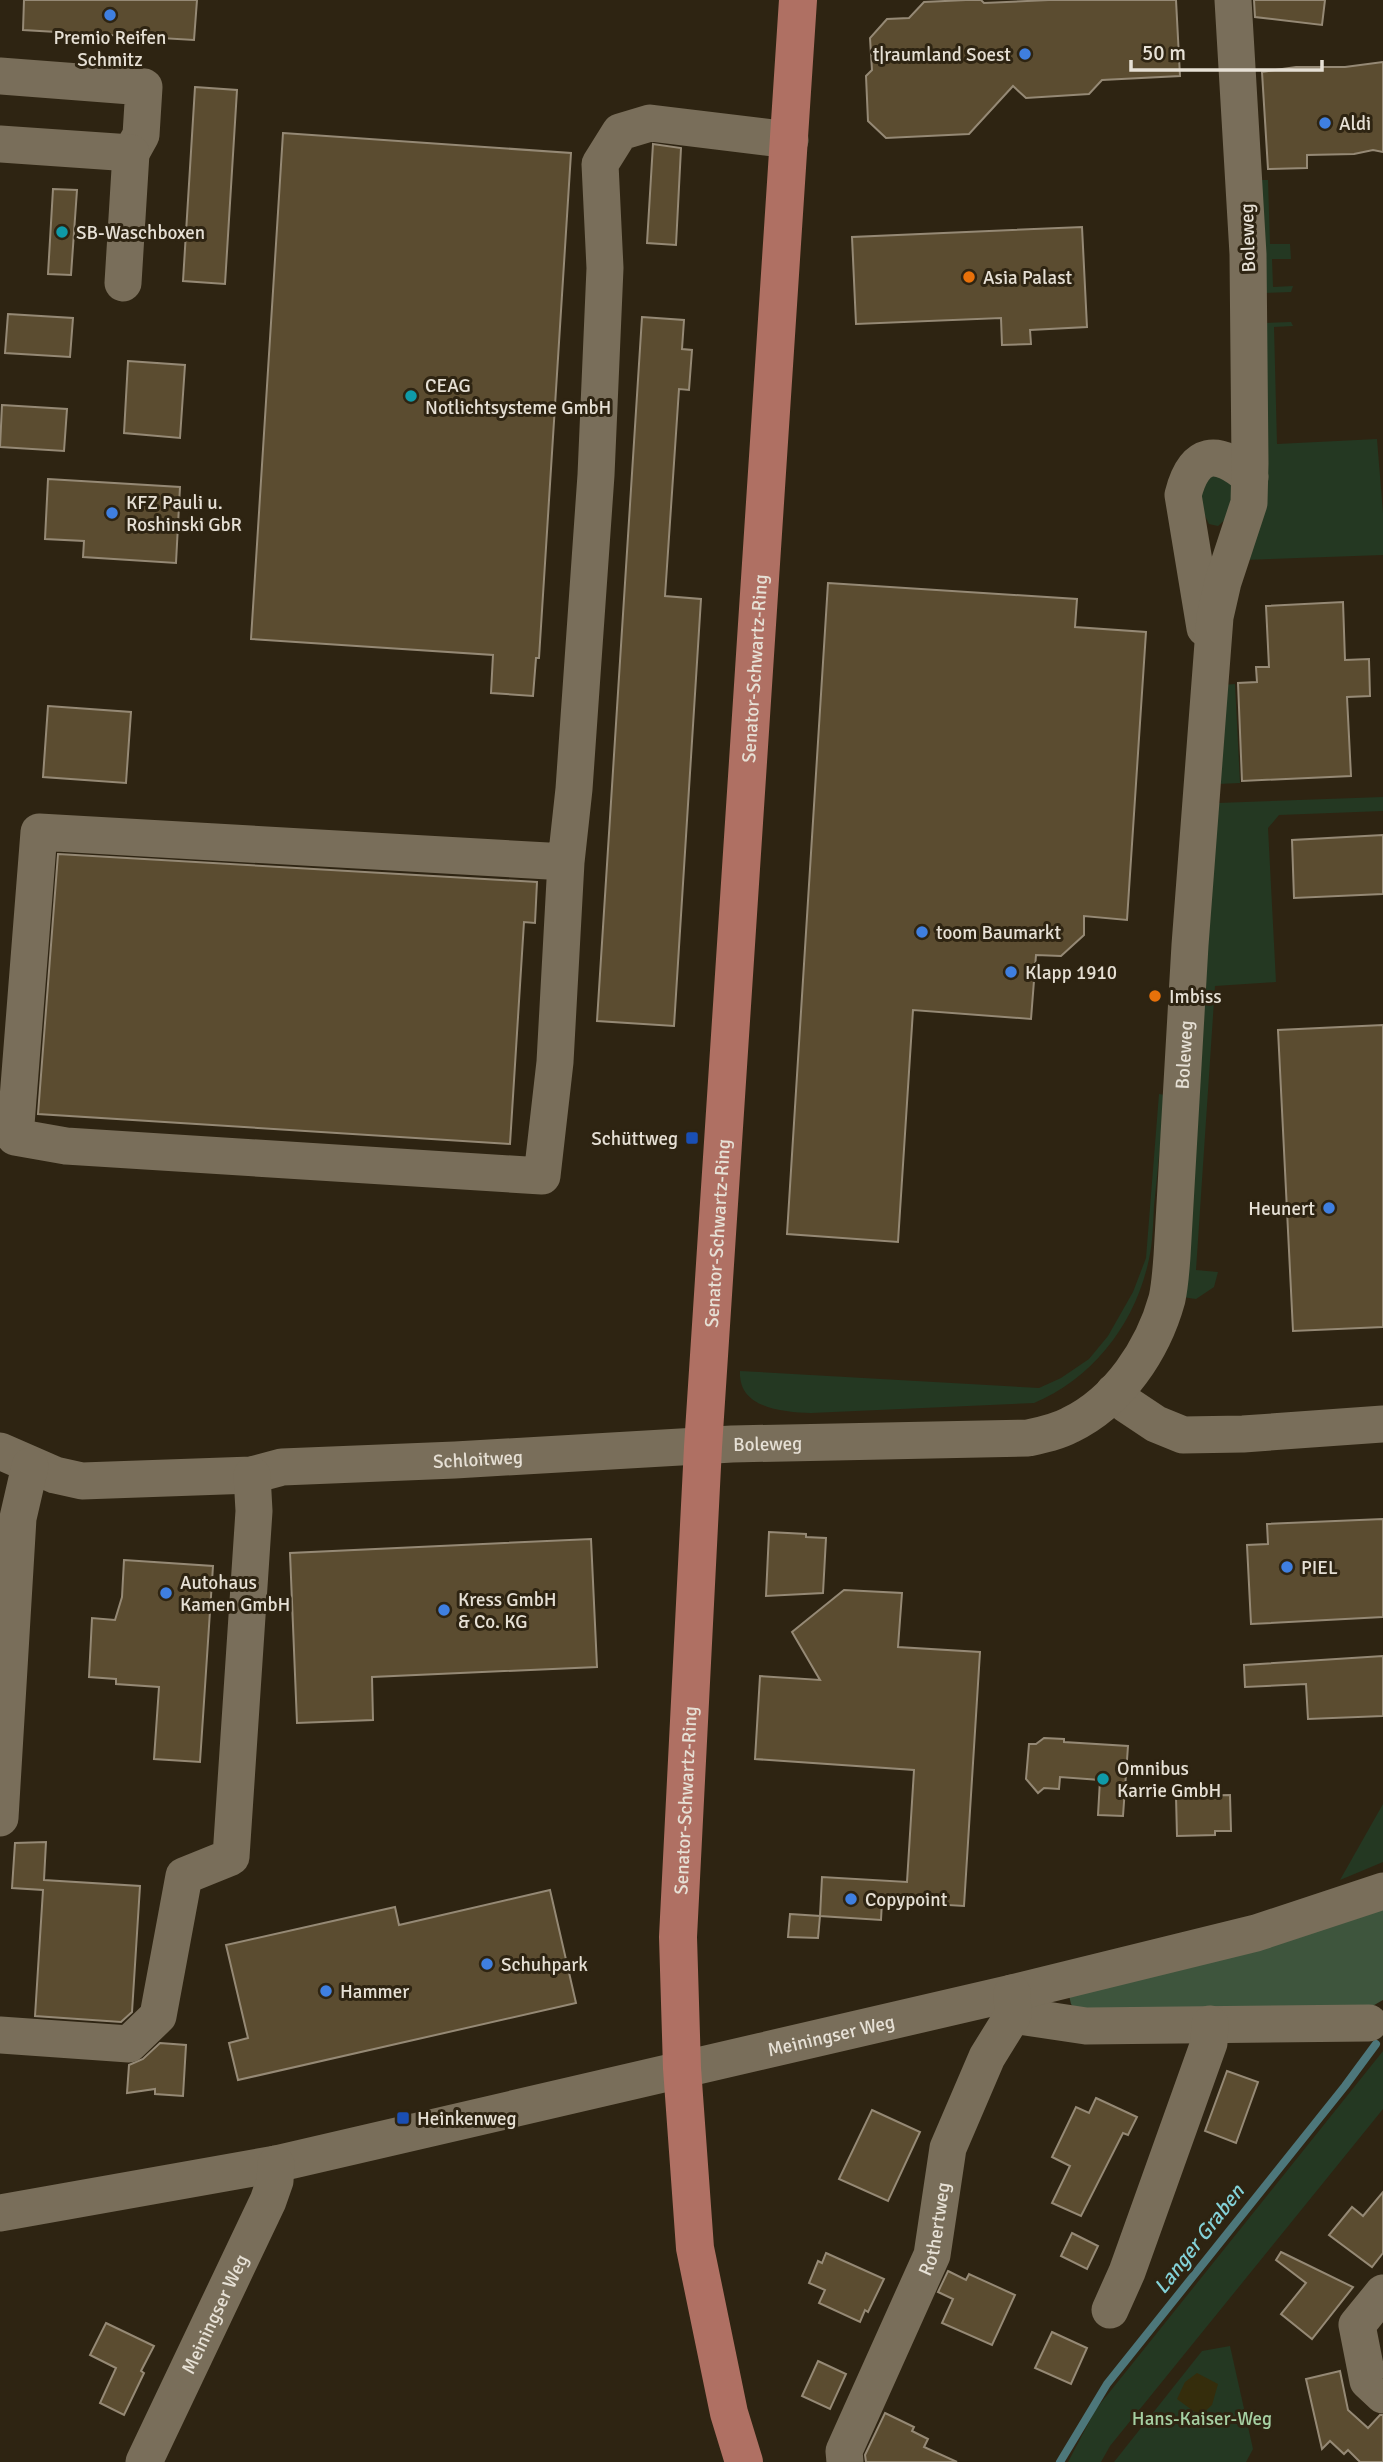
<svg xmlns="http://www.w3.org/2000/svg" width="1383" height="2462" font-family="Signika,sans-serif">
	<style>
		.green { fill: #243822 }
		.forest { fill: #3e553d }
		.sand { fill: #352d0c }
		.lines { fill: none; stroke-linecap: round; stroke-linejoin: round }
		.stream { stroke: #4d777b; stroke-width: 8 }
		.building { fill: #5b4c30; stroke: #958975; stroke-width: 2 }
		.minor { stroke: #796e5a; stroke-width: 37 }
		.major { stroke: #af7063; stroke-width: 38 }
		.shop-dot { fill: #3f7fe0; stroke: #2e2412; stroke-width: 2.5 }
		.culture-dot { fill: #0f9aa8; stroke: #2e2412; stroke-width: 2.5 }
		.food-dot { fill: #e8710a; stroke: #2e2412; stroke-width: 2.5 }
		.transit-dot { fill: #1a4fb4; stroke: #2e2412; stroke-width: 2.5 }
		.labels { text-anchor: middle; stroke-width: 6; stroke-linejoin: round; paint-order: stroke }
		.poi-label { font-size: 19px; fill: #e6e0d5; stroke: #2e2412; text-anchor: start }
		.street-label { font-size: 19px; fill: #e6e0d5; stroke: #2e2412 }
		.park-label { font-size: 19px; fill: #a6d0a3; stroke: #2e2412 }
		.water-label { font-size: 21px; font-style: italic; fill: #83d1d7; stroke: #2e2412 }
	</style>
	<rect width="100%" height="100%" fill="#2e2412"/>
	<g class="green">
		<path d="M1257 180H1268L1270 244H1290L1291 259H1272L1273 287 1293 286 1291 292 1262 293Z"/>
		<path d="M1291 322 1293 326 1274 327 1277 444 1377 439 1383 513V555L1243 560 1263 323Z"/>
		<path d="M1215 471 1237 489 1228 517 1218 526 1209 524 1199 504 1205 479Z"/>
		<path d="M1235 684 1240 783 1218 784 1223 685Z"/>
		<path d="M1383 797V811L1279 815 1268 828 1276 982 1215 986 1196 1270 1218 1272 1214 1287 1196 1299 1182 1297 1218 803Z"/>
		<path d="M1159 1094 1165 1095C1161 1132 1158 1169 1154 1206 1153 1223 1153 1242 1149 1259 1136 1322 1094 1378 1034 1403L811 1413C782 1412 738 1408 740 1371L1039 1388 1061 1378 1089 1359 1108 1336 1133 1292 1146 1258Z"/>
		<path d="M1383 1804V1862L1340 1880Z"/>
		<path d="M1383 2051V2109L1110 2446 1101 2462H1068L1096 2409Z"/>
		<path d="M1230 2346 1253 2449 1246 2462H1114L1202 2351Z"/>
	</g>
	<path class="forest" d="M1383 1904V2000L1369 2008 1078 2013 1071 2004 1068 1991Z"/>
	<path class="sand" d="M1197 2373 1218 2384 1212 2405 1200 2416 1177 2399 1185 2382Z"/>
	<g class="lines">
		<path class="stream" d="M1060 2462 1107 2384 1345 2086 1376 2044"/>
	</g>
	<g class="building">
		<path d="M24 0H197L194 40 23 30Z"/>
		<path d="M966 0H981L984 3 1049 0H1176L1180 76 1102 80 1089 94 1026 98 1013 86 969 134 886 138 868 121 866 76 872 70 870 38 887 19 909 18 924 2Z"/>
		<path d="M1254 0H1325L1322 25 1255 17Z"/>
		<path d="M1383 62V152L1373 150 1354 154 1307 155V168L1268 169 1262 72 1296 67H1345Z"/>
		<path d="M195 87 237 90 225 284 183 281Z"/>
		<path d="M283 133 571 153 539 658H536L533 696 491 693 493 655 251 639Z"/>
		<path d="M653 144 681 148 676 245 647 243Z"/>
		<path d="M53 189 77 190 71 275 48 274Z"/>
		<path d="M1082 227 1087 327 1030 330 1031 344 1002 345 1001 318 856 324 852 237Z"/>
		<path d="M8 314 73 318 70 357 5 353Z"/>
		<path d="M642 317 684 320 682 349 692 350 689 390 679 389 665 596 701 599 674 1026 597 1021Z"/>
		<path d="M128 361 185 365 180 438 124 433Z"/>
		<path d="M2 405 67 409 64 451 0 447Z"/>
		<path d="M48 479 180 487 176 563 83 557 84 541 45 539Z"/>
		<path d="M828 583 1077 599 1075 627 1146 632 1127 920 1084 916V935L1061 956 1036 955 1031 1019 913 1010 898 1242 787 1234Z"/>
		<path d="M1343 602 1345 660 1369 659 1370 696 1347 697 1351 776 1242 781 1238 683 1257 682 1256 667H1269L1266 606Z"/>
		<path d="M48 706 131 712 126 783 43 777Z"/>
		<path d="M1383 835V894L1294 898 1292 840Z"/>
		<path d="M58 854 537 882 535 923 524 922 510 1144 38 1114Z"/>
		<path d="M1383 1025V1327L1293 1331 1278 1030Z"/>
		<path d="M1383 1519V1617L1251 1624 1247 1545 1268 1544 1267 1524Z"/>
		<path d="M769 1532 806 1534V1537L826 1538 823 1593 766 1596Z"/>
		<path d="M591 1539 597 1667 372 1677 373 1720 297 1723 290 1553Z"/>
		<path d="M124 1560 213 1566 200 1762 154 1759 159 1687 116 1684V1679L89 1677 92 1618 115 1620 122 1597Z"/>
		<path d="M844 1590 902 1593 898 1647 980 1652 964 1906 882 1901 881 1920 820 1916 822 1877 907 1882 914 1770 755 1759 760 1676 820 1680 792 1632Z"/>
		<path d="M1383 1656V1716L1308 1719 1306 1684 1245 1687 1244 1665Z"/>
		<path d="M1044 1738 1064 1739V1742L1128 1746 1123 1816 1098 1815 1100 1780 1060 1777 1059 1789 1044 1788 1038 1793 1026 1779 1029 1744H1036Z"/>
		<path d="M1230 1795 1231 1831H1215V1835L1177 1836 1176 1796Z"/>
		<path d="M46 1842 44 1880 140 1886 132 2012 121 2022 35 2016 43 1890 12 1888 15 1843Z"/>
		<path d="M550 1890 576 2003 238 2080 229 2043 248 2038 226 1945 395 1907 399 1925Z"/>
		<path d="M790 1914 820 1916 818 1938 788 1937Z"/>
		<path d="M160 2043 186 2045 183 2096 155 2094V2089L127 2093 129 2065 143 2059Z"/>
		<path d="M1227 2071 1258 2082 1236 2143 1205 2131Z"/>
		<path d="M1096 2098 1137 2117 1128 2135 1123 2133 1081 2216 1052 2203 1070 2166 1052 2157 1076 2107 1089 2113Z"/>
		<path d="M872 2110 920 2132 888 2201 839 2179Z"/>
		<path d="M1383 2192V2253L1372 2267 1329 2235 1352 2207 1363 2216Z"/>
		<path d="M1072 2233 1098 2246 1087 2269 1061 2256Z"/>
		<path d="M1281 2252 1353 2287 1312 2339 1281 2314 1306 2283 1276 2260Z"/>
		<path d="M826 2253 884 2279 868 2312 865 2310 860 2322 819 2303 825 2290 809 2283 818 2261 822 2263Z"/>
		<path d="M948 2271 966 2280 969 2274 1015 2295 992 2345 942 2323 953 2299 938 2292Z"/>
		<path d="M106 2323 154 2346 141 2371 144 2373 124 2415 100 2403 116 2368 90 2355Z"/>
		<path d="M1052 2332 1087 2348 1071 2384 1035 2368Z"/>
		<path d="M818 2361 846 2374 830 2409 802 2396Z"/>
		<path d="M1340 2371 1348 2410 1368 2428 1380 2415H1383V2462H1360L1348 2450 1344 2454 1330 2441 1322 2449 1306 2379Z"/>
		<path d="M885 2413 914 2427 912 2431 928 2439 924 2447 957 2462H866L865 2455Z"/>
	</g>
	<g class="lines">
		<g class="minor">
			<path d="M0 76 144 87 141 135 131 153"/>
			<path d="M0 144 131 153 123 283"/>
			<path d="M1205 628 1183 495C1194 451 1217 448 1250 477"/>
			<path d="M566 862 39 832 15 1137 66 1146 542 1176 555 1062 566 862 574 789 596 475 605 268 600 164 620 132 650 123 790 140"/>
			<path d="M1114 1392 1126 1404 1156 1424 1183 1435 1243 1434 1383 1424"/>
			<path id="s1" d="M0 1451 55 1475 82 1481 252 1475 282 1467 455 1460 732 1444 1028 1438C1042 1435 1057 1432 1070 1425 1118 1402 1153 1350 1167 1299 1170 1285 1171 1270 1172 1256L1190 945 1215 617 1223 582 1249 503 1250 463 1248 254 1233 0"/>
			<path d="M0 1818 18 1518 30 1466"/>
			<path d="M1013 2015 1086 2026 1369 2023"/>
			<path d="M0 2035 129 2044 158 2016 184 1876 231 1857 254 1511 252 1475"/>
			<path id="s2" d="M0 2213 276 2164 1012 1993 1256 1933 1383 1891"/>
			<path d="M1383 2293 1357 2325 1368 2381 1383 2395"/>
			<path d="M1110 2310 1127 2272 1209 2043 1210 2024"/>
			<path id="s3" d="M144 2462 268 2201 275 2181 276 2164"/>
			<path id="s4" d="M845 2462 844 2451 932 2255 948 2148 987 2057 1013 2015 1012 1993"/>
		</g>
		<path class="major" id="s5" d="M744 2462 729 2413 695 2248 682 2068 678 1937 703 1447 798 0"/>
	</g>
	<g class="shop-dot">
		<circle cx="110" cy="15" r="7"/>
		<circle cx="1025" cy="54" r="7"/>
		<circle cx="1325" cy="123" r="7"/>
		<circle cx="112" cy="513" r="7"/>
		<circle cx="922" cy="932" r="7"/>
		<circle cx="1011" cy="972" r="7"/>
		<circle cx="1329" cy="1208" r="7"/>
		<circle cx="1287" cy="1567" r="7"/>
		<circle cx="166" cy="1593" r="7"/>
		<circle cx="444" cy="1610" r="7"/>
		<circle cx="851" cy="1899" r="7"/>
		<circle cx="487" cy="1964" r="7"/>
		<circle cx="326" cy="1991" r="7"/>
	</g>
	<g class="culture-dot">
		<circle cx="62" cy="232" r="7"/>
		<circle cx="411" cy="396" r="7"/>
		<circle cx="1103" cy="1779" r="7"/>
	</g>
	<g class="food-dot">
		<circle cx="969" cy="277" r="7"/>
		<circle cx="1155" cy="996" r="7"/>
	</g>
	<g class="transit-dot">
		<rect x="685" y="1131" width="14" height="14" rx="3.5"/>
		<rect x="396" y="2111" width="14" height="14" rx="3.5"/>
	</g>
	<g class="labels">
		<g class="poi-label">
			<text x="110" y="44" text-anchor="middle">Premio Reifen<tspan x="110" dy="22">Schmitz</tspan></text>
			<text x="1011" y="61" text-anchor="end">t|raumland Soest</text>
			<text x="1339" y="130">Aldi</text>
			<text x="76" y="239">SB-Waschboxen</text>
			<text x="983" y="284">Asia Palast</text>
			<text x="425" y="392">CEAG<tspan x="425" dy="22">Notlichtsysteme GmbH</tspan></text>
			<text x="126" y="509">KFZ Pauli u.<tspan x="126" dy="22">Roshinski GbR</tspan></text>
			<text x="936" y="939">toom Baumarkt</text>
			<text x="1025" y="979">Klapp 1910</text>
			<text x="1169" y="1003">Imbiss</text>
			<text x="678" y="1145" text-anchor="end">Schüttweg</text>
			<text x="1315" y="1215" text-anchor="end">Heunert</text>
			<text x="1301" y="1574">PIEL</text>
			<text x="180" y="1589">Autohaus<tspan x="180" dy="22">Kamen GmbH</tspan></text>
			<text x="458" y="1606">Kress GmbH<tspan x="458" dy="22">&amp; Co. KG</tspan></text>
			<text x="1117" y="1775">Omnibus<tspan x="1117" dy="22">Karrie GmbH</tspan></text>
			<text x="865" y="1906">Copypoint</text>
			<text x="501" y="1971">Schuhpark</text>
			<text x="340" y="1998">Hammer</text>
			<text x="417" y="2125">Heinkenweg</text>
		</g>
		<g class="street-label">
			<text transform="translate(1247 238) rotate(-92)" y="7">Boleweg</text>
			<text dy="7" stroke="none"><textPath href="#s5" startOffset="1802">Senator-Schwartz-Ring</textPath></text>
			<text dy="7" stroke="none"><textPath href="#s1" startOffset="1488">Boleweg</textPath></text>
			<text dy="7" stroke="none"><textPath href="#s5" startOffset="1236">Senator-Schwartz-Ring</textPath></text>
			<text dy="7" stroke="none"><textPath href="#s1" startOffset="775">Boleweg</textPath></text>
			<text dy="7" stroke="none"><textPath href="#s1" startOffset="485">Schloitweg</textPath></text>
			<text dy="7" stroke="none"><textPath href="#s5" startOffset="668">Senator-Schwartz-Ring</textPath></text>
			<text dy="7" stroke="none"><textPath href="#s2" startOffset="850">Meiningser Weg</textPath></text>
			<text dy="7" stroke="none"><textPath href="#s4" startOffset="252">Rothertweg</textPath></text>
			<text dy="7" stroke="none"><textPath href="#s3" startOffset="164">Meiningser Weg</textPath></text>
		</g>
		<g class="park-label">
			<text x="1202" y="2425">Hans-Kaiser-Weg</text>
		</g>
		<g class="water-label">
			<text transform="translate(1199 2239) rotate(-52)" y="7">Langer Graben</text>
		</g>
	</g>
	<path d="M1131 60v10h191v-10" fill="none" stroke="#e6e0d5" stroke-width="3.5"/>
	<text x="1142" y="60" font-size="21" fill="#e6e0d5" stroke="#2e2412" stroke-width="5" paint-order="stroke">50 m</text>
</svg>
